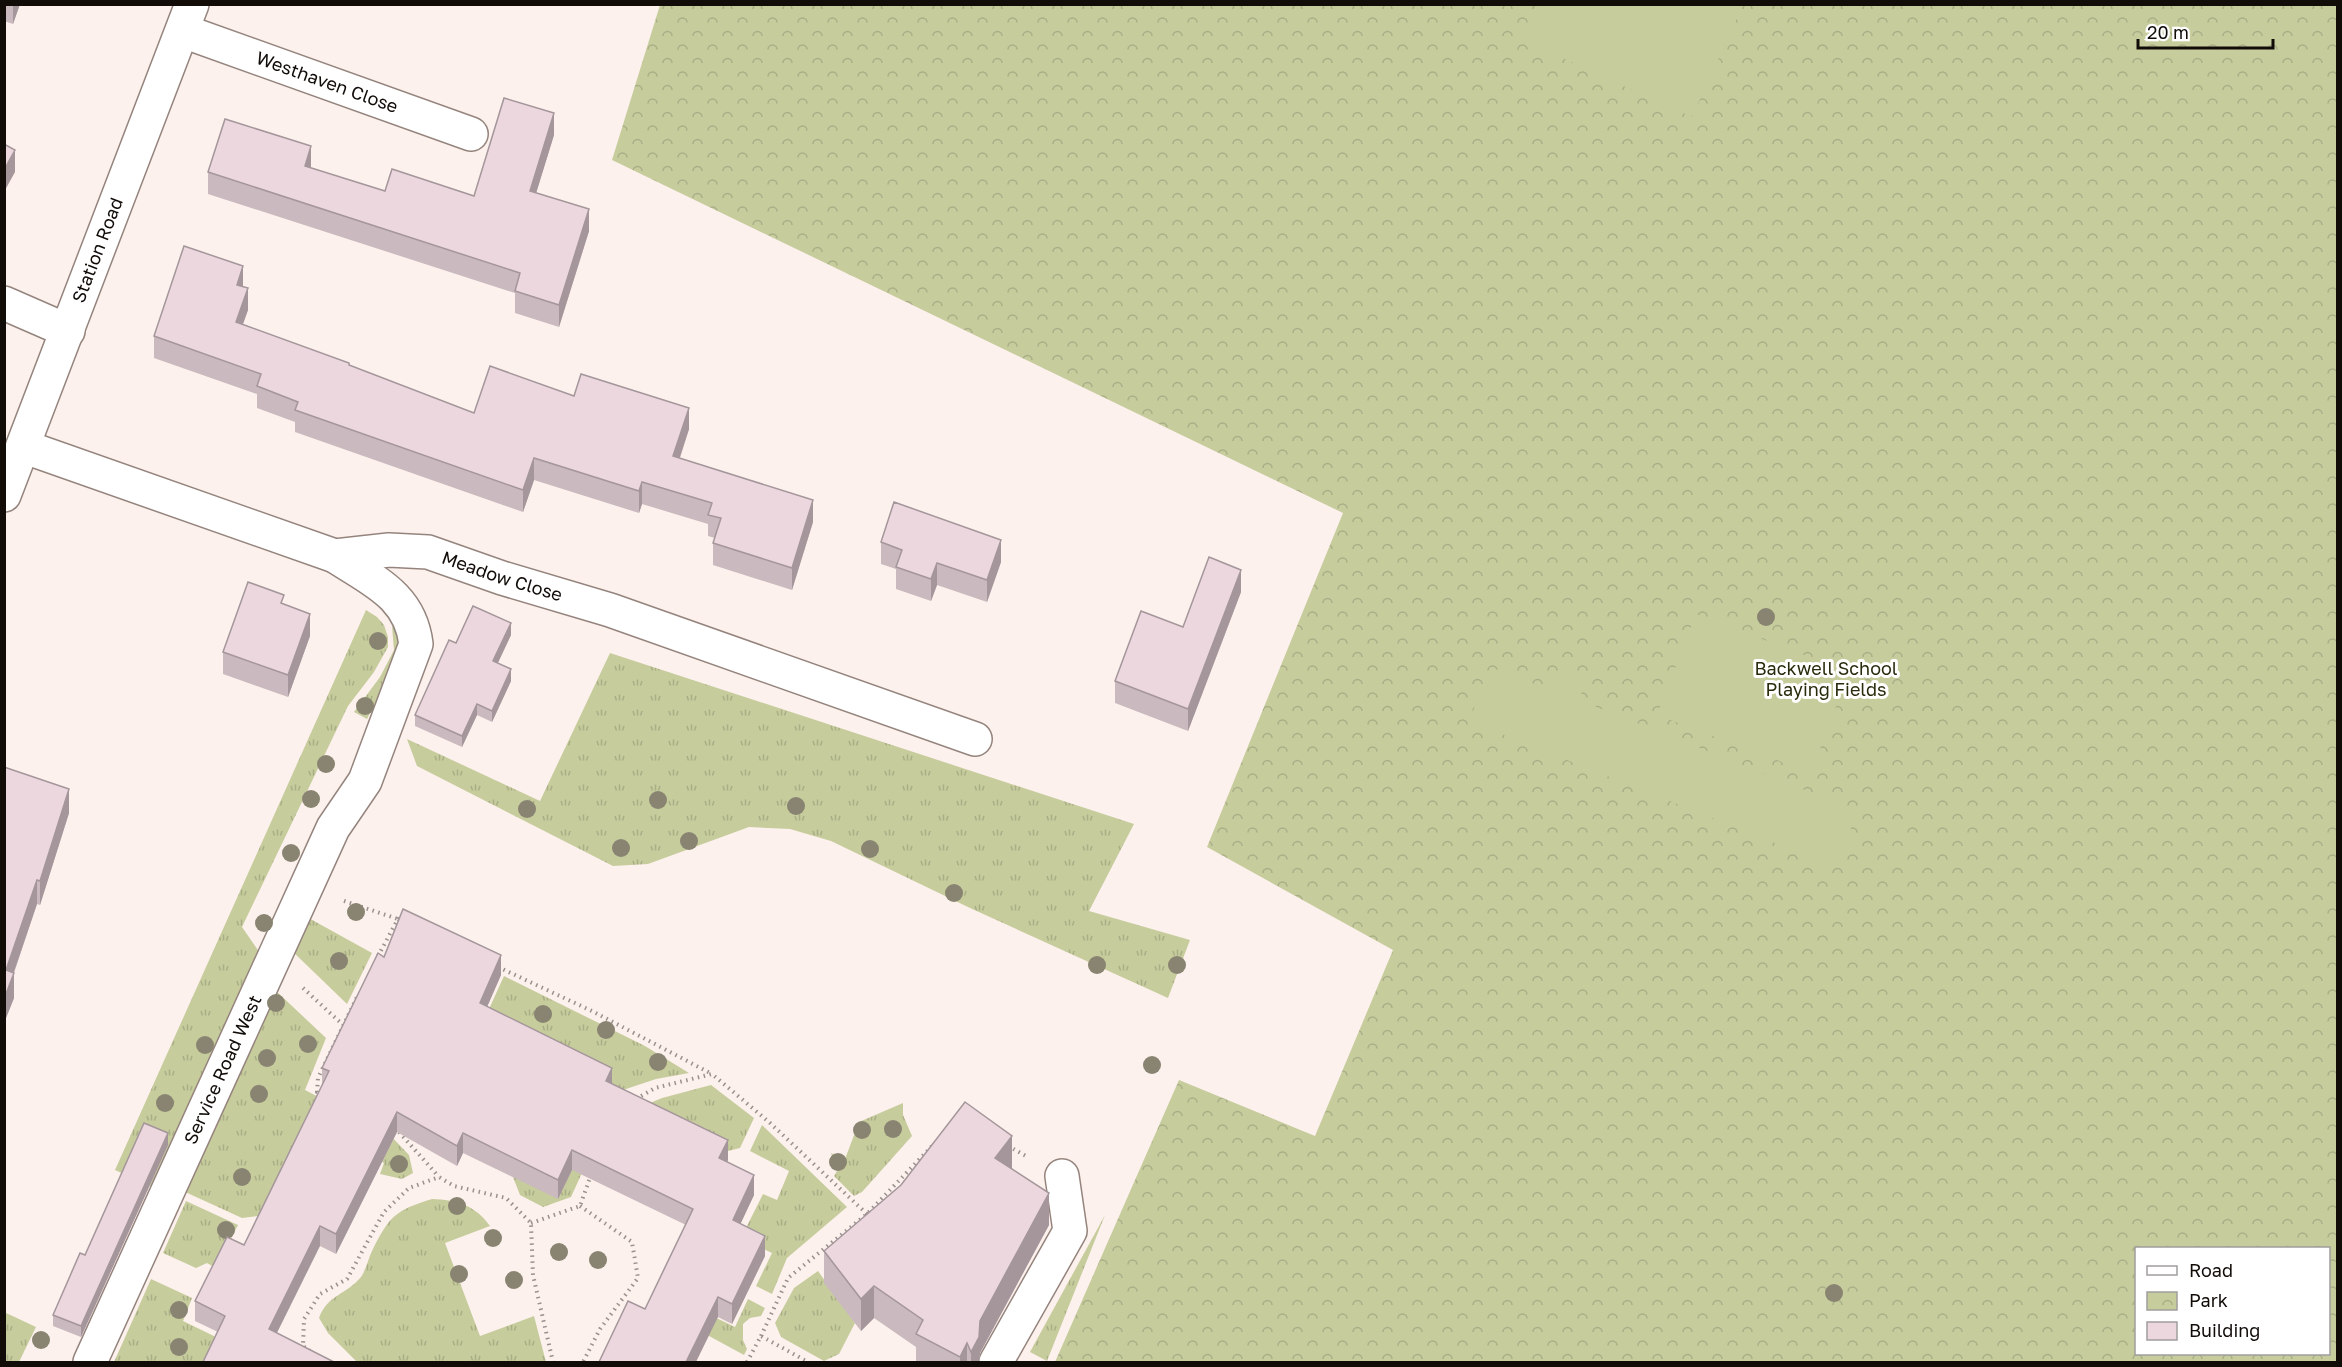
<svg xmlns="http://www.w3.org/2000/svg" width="2342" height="1367" font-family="'Golos Text',sans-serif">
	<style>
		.grass { fill: url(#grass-tufts) }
		.park { fill: url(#park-crowns); fill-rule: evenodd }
		.pitch { fill: #c7cc9d }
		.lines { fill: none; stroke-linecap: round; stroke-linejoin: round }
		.minor-casing { stroke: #95847d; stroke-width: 36 }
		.path { stroke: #9a918d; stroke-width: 4; stroke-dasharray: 1.5 4.5; stroke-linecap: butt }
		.minor { stroke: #fff; stroke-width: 33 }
		.tree { fill: #888471 }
		.wall { fill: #cab9be }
		.shaded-wall { fill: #a4969b }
		.building { fill: #ebd7dd; stroke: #a4969b; stroke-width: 1.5 }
		.labels { text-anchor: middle; stroke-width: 6; stroke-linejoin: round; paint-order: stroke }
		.street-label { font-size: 18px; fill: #120c09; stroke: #fff }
		.park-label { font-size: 18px; fill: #292b0c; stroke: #fff }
	</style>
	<defs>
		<pattern id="grass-tufts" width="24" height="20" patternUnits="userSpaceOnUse" patternTransform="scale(1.5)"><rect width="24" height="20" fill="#c7cc9d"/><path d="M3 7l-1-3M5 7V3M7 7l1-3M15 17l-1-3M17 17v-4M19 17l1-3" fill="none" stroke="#aaae86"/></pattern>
		<pattern id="park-crowns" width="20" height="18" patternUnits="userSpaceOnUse" patternTransform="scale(1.5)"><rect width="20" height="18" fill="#c7cc9d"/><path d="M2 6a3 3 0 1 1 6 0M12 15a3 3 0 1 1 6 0" fill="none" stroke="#aaae86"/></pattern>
	</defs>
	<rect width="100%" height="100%" fill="#fcf1ec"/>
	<g class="grass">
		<path d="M366 610 377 617 384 625 388 637V647L374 672 348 706 242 927 262 956 155 1188 115 1170Z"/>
		<path d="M392 626 401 638 389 676 367 719 354 712 380 677 394 650Z"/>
		<path d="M610 653 1134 824 1089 911 1190 940 1168 998 970 908 831 841 790 829 749 827 648 864 613 866 417 766 407 739 540 801Z"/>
		<path d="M305 916 372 953 347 1004 290 949Z"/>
		<path d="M504 976 645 1046 689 1073 656 1079 623 1090 484 1020Z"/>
		<path d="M274 989 326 1038 305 1090 388 1133 409 1155 413 1173 402 1179 380 1174 384 1163 309 1125 265 1215 242 1218 183 1191Z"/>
		<path d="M711 1085 754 1118 740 1148 724 1152 638 1108 662 1098Z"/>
		<path d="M903 1103V1115L912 1136 862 1192 854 1196 834 1176 837 1171 831 1153 845 1159 859 1122Z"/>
		<path d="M762 1125 847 1207 787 1258 772 1294 756 1286 772 1253 741 1238 763 1194 777 1200 789 1171 750 1151Z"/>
		<path d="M577 1160 586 1164 571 1197 543 1207 520 1195 513 1177Z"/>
		<path d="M432 1199C457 1200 475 1205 490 1226L445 1243 480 1336 534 1316 546 1362H357L328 1333 319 1318C328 1294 345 1296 361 1277 366 1270 368 1259 372 1251 389 1216 396 1210 432 1199Z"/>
		<path d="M186 1201 238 1225 216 1268 207 1263 196 1268 163 1253Z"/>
		<path d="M1105 1215 1047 1361 1030 1352Z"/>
		<path d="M818 1271 855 1323 839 1354 824 1361 781 1337 775 1323 794 1288Z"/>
		<path d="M151 1279 192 1298 183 1321 218 1338 207 1362H114Z"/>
		<path d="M748 1299 765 1308 761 1316 750 1318 743 1324V1340L747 1349 744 1355 698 1330 706 1313 735 1327Z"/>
		<path d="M4 1312 36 1327 19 1362H5Z"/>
	</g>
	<path class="park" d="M660 5H2337V1362H1055L1179 1080 1315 1136 1393 950 1207 847 1343 513 612 160ZM2136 1248H2328V1354H2136Z"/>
	<g class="pitch">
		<path d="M1541 5V4L1743 5 1692 117 1525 41Z"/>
		<path d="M1696 614 1849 672 1811 773 1657 715Z"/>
		<path d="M1490 667 1550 690 1559 667 1587 678 1579 700 1858 811 1835 867 1469 721Z"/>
	</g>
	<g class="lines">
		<defs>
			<g id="minor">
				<path id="s1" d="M183 31 471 134"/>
				<path d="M4 303 68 331"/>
				<path id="s2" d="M25 447 335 556 389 550 428 552 502 578 610 610 975 739"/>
				<path id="s3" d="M4 495 192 4"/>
				<path id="s4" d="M90 1362 333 828 365 781 416 644C410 595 373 581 335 556"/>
				<path d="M996 1362 1070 1231 1062 1176"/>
			</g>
		</defs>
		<use href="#minor" class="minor-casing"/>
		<g class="path">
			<path d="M344 901 398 919"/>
			<path d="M378 956 398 919 402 921"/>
			<path d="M498 967 592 1011 712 1074"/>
			<path d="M303 988 342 1024"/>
			<path d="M323 1094 317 1092 318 1078 358 995"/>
			<path d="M636 1099 655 1088 712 1074 769 1122 867 1214"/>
			<path d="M399 1132 439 1177"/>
			<path d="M1008 1146 1028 1157"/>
			<path d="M580 1206 632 1242 638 1278 600 1329 583 1362"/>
			<path d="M531 1223 580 1206 591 1175"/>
			<path d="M761 1336 788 1278 867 1214 933 1145"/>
			<path d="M310 1351 303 1346 304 1319 320 1294 347 1279 384 1212 409 1188 439 1177 454 1186 506 1198 531 1223 533 1275 553 1362"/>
			<path d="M747 1362 761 1336 808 1362"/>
		</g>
		<use href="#minor" class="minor"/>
	</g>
	<g class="tree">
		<circle cx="1766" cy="617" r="9"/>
		<circle cx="378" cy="641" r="9"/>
		<circle cx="365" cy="706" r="9"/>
		<circle cx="326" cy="764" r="9"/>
		<circle cx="311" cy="799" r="9"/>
		<circle cx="658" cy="800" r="9"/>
		<circle cx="796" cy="806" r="9"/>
		<circle cx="527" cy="809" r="9"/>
		<circle cx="689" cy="841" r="9"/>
		<circle cx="621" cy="848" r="9"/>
		<circle cx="870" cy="849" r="9"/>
		<circle cx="291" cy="853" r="9"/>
		<circle cx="954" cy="893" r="9"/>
		<circle cx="356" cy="912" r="9"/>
		<circle cx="264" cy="923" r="9"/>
		<circle cx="339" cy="961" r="9"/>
		<circle cx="1097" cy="965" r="9"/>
		<circle cx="1177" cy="965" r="9"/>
		<circle cx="276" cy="1003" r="9"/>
		<circle cx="543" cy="1014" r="9"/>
		<circle cx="606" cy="1030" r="9"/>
		<circle cx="308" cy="1044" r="9"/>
		<circle cx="205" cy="1045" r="9"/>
		<circle cx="267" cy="1058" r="9"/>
		<circle cx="658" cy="1062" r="9"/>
		<circle cx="1152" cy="1065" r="9"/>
		<circle cx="259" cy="1094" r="9"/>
		<circle cx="165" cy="1103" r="9"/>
		<circle cx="893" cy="1129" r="9"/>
		<circle cx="862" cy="1130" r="9"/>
		<circle cx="838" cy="1162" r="9"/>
		<circle cx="399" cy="1164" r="9"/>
		<circle cx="242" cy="1177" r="9"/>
		<circle cx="457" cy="1206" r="9"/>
		<circle cx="226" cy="1230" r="9"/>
		<circle cx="493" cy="1238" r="9"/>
		<circle cx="559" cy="1252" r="9"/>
		<circle cx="598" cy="1260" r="9"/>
		<circle cx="459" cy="1274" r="9"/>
		<circle cx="514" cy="1280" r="9"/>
		<circle cx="1834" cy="1293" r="9"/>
		<circle cx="179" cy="1310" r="9"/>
		<circle cx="41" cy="1340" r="9"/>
		<circle cx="179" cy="1347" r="9"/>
	</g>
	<g class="wall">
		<path d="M4 4H20L13 24 4 21Z"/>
		<path d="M554 135 536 193 589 231 559 327 515 313V293L208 194V172L311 168 385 191 474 196Z"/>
		<path d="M243 287 248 310 243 324 474 413 574 396 689 429 680 458 813 522 792 590 713 565V543L715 538 708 536V524L642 504 639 513 534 480 523 512 295 432V422L257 408V394L154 358V336Z"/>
		<path d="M881 542 1001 562 987 602 937 585 931 601 896 589V569L881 564Z"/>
		<path d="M1241 592 1188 731 1115 703V681L1183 627Z"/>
		<path d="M284 604 310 636 288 697 223 674V652Z"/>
		<path d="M511 635 498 663 511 681 492 722 477 715 462 747 415 726V715L456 643Z"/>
		<path d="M4 767 69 813 40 905 37 904 14 973V998L4 1023Z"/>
		<path d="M384 957 501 975 487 1007 612 1084 728 1160 727 1162 754 1195 740 1224 765 1256 732 1324 718 1317 645 1309 686 1225 572 1170 558 1199 463 1153 457 1166 397 1132 336 1254 320 1246 218 1332 195 1321V1301L244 1245 322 1085V1068Z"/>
		<path d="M168 1145 81 1337 53 1326V1315L85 1255Z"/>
		<path d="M1011 1168 1049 1225 980 1353 979 1362H916V1347L874 1318 861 1331 824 1283V1251L1012 1168Z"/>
	</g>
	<g class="shaded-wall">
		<path d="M13 4H20L13 24Z"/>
		<path d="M554 113V135L530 213V191Z"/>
		<path d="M311 146V168L305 166Z"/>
		<path d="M15 150V172L4 192V170Z"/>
		<path d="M589 209V231L559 327V305Z"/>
		<path d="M243 266V288L237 285Z"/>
		<path d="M248 288V310L236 343V322Z"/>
		<path d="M689 408V429L673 478V456Z"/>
		<path d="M534 458V480L523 512V490Z"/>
		<path d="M642 482V504L639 513V491Z"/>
		<path d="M813 500V522L792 590V568Z"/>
		<path d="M1001 540V562L987 602V580Z"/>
		<path d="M937 563V585L931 601V579Z"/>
		<path d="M1241 570V592L1188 731V709Z"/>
		<path d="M310 614V636L288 697V675Z"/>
		<path d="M511 623V635L493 673V661Z"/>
		<path d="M511 669V681L492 722V711Z"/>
		<path d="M477 704V715L462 747V736Z"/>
		<path d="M69 789V813L40 905V881Z"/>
		<path d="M37 880V904L6 995V970Z"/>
		<path d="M501 955V975L480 1023V1003Z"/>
		<path d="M14 973V998L4 1023V999Z"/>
		<path d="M612 1068V1087L606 1081Z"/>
		<path d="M397 1112V1132L336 1254V1234Z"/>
		<path d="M168 1133V1145L81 1337V1326Z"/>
		<path d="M463 1133V1153L457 1166V1146Z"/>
		<path d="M1012 1136V1168L995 1190V1158Z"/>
		<path d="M728 1140V1160L719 1178V1158Z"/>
		<path d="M572 1150V1170L558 1199V1180Z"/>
		<path d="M754 1175V1195L733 1240V1220Z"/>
		<path d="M1049 1193V1225L980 1353 979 1362H971V1352L980 1321Z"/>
		<path d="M320 1226V1246L269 1349V1329Z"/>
		<path d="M765 1236V1256L732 1324V1304Z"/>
		<path d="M874 1286V1318L861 1331V1299Z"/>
		<path d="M718 1297V1317L696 1362H686Z"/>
		<path d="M967 1343V1362H960V1357Z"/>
	</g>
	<g class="building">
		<path d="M504 98 554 113 530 191 589 209 559 305 515 291 520 273 208 172 225 119 311 146 305 166 385 191 392 169 474 196Z"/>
		<path d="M4 144 15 150 4 170Z"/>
		<path d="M184 246 243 266 237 285 248 288 236 322 349 363V365L474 413 490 366 574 396 581 374 689 408 673 456 813 500 792 568 713 543 721 518 708 515 712 503 642 482 639 491 534 458 523 490 295 410 298 402 257 386 261 374 154 336Z"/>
		<path d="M894 502 1001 540 987 580 937 563 931 579 896 567 902 550 881 542Z"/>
		<path d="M1209 557 1241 570 1188 709 1115 681 1141 611 1183 627Z"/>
		<path d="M248 582 284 595 281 603 310 614 288 675 223 652Z"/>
		<path d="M473 606 511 623 493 661 511 669 492 711 477 704 462 736 415 715 449 640 456 643Z"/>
		<path d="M4 767 69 789 40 881 37 880 6 970 14 973 4 999Z"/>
		<path d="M403 909 501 955 480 1003 612 1068 606 1081 728 1140 719 1158 754 1175 733 1220 765 1236 732 1304 718 1297 686 1362H599L628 1301 645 1309 693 1209 572 1150 558 1180 463 1133 457 1146 397 1112 336 1234 320 1226 269 1329 334 1362H203L225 1316 195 1301 227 1237 244 1245 329 1071 322 1068 378 953 384 957Z"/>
		<path d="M965 1102 1012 1136 995 1158 1049 1193 980 1321 979 1337 971 1352 967 1343 960 1357 916 1334 923 1320 874 1286 861 1299 824 1251 901 1185Z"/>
		<path d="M144 1123 168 1133 81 1326 53 1315 80 1253 85 1255Z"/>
	</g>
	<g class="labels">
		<g class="street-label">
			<text dy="6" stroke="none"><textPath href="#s1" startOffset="153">Westhaven Close</textPath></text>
			<text dy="6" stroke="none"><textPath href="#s3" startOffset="262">Station Road</textPath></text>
			<text dy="6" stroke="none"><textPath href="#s2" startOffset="500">Meadow Close</textPath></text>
			<text dy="6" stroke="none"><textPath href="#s4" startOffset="321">Service Road West</textPath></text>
		</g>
		<g class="park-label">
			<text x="1826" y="675">Backwell School<tspan x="1826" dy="21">Playing Fields</tspan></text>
		</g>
	</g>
	<rect width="2342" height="1367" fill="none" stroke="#120c09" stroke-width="12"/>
	<rect x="2135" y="1247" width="195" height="108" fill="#ffffff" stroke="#a09e9d" stroke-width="1.5"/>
	<rect x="2147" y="1266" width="30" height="9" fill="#ffffff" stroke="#a09e9d" stroke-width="1.5"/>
	<text x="2189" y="1277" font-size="18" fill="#120c09">Road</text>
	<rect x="2147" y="1292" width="30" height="18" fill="url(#park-crowns)" stroke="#a09e9d" stroke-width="1.5"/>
	<text x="2189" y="1307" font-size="18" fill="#120c09">Park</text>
	<rect x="2147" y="1322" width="30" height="18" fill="#ebd7dd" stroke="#a09e9d" stroke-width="1.5"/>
	<text x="2189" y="1337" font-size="18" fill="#120c09">Building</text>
	<path d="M2138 39v9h135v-9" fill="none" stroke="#120c09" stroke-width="3"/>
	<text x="2147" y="39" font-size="18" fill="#120c09" stroke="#ffffff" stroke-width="4.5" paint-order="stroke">20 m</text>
</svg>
